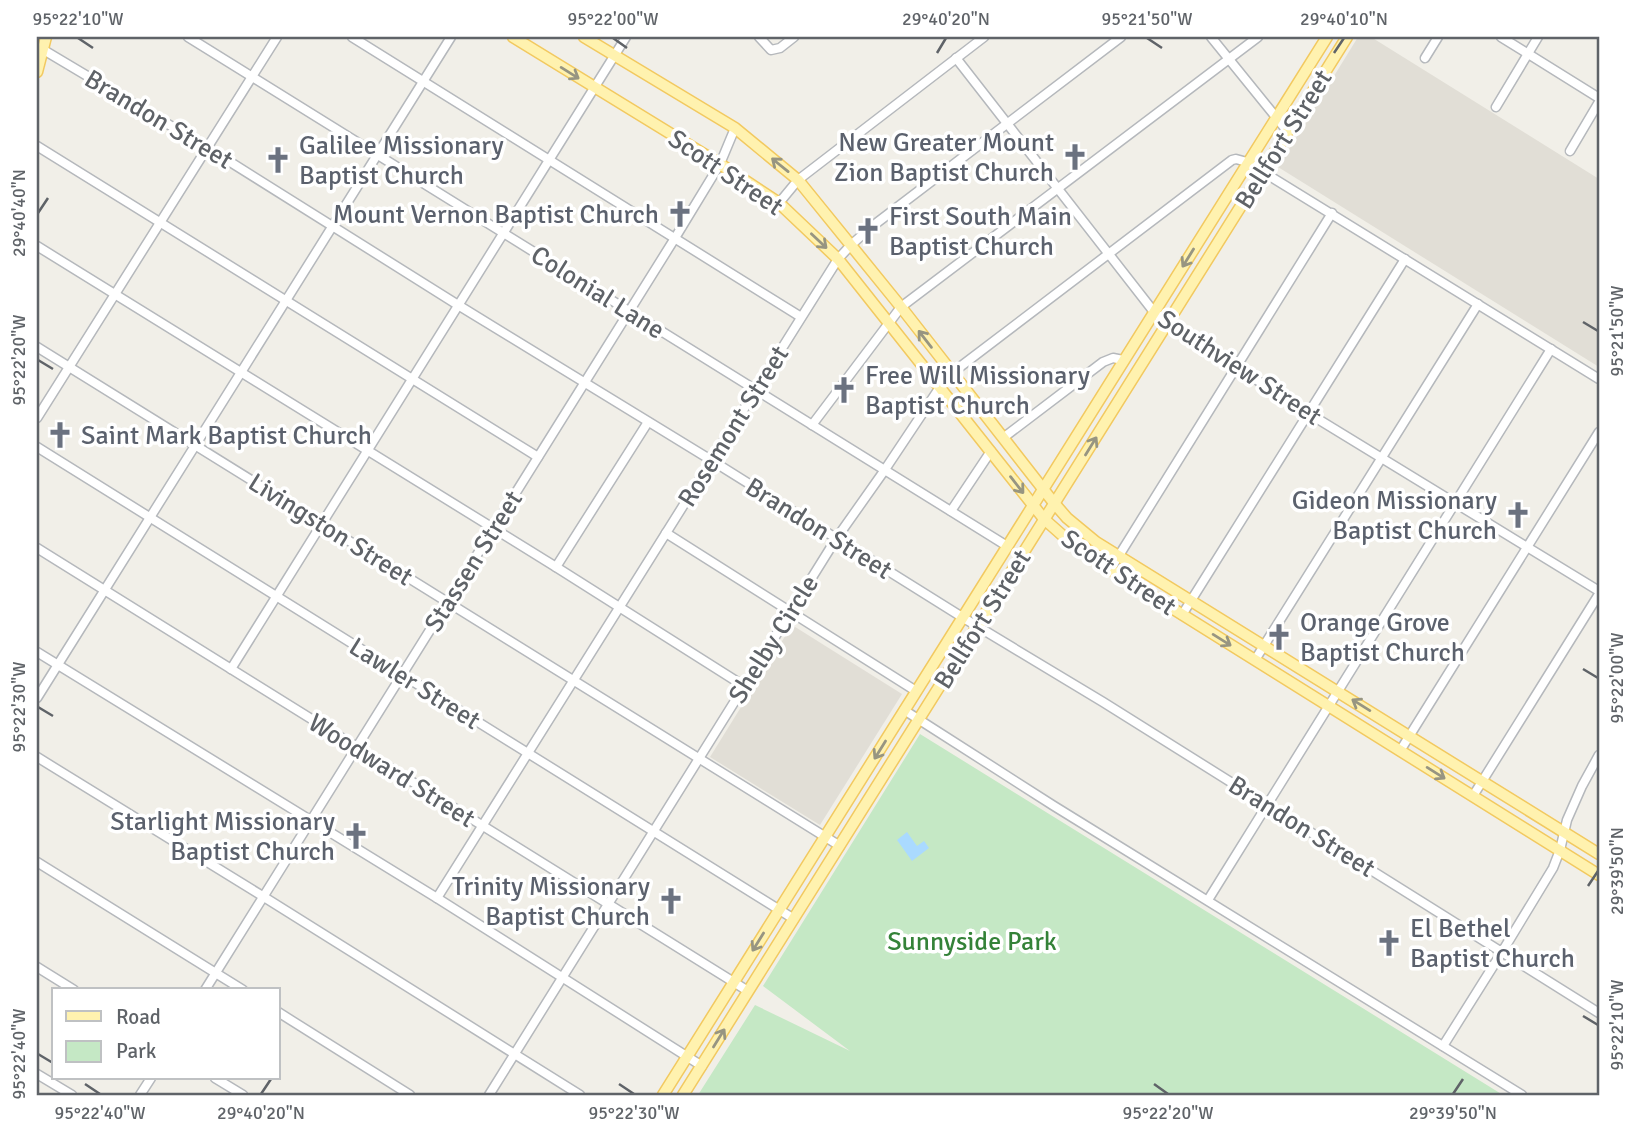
<svg xmlns="http://www.w3.org/2000/svg" width="1636" height="1132" font-family="Signika,sans-serif">
	<style>
		.education { fill: #e1ded6 }
		.green { fill: #c5e8c5 }
		.water { fill: #aadaff }
		.lines { fill: none; stroke-linecap: round; stroke-linejoin: round }
		.minor-casing { stroke: #b5b8bc; stroke-width: 11 }
		.major-casing { stroke: #f2c960; stroke-width: 13 }
		.minor { stroke: #fff; stroke-width: 8 }
		.major { stroke: #fff2af; stroke-width: 10 }
		.oneway { stroke: #979581 }
		.ticks { fill: none; stroke: #5f6368; stroke-width: 2.5 }
		.labels { text-anchor: middle; stroke-width: 7; stroke-linejoin: round; paint-order: stroke }
		.street-label { font-size: 26px; fill: #5f6368; stroke: #fff }
		.worship-label { font-size: 26px; fill: #5b616d; stroke: #fff; text-anchor: start }
		.park-label { font-size: 26px; fill: #348238; stroke: #fff }
		.neatline { fill: none; stroke: #5f6368; stroke-width: 2.5 }
		.ticks-label { font-size: 18px; text-anchor: middle; fill: #5f6368 }
	</style>
	<rect width="100%" height="100%" fill="#f1efe8"/>
	<g class="education">
		<path d="M1358 37H1371L1599 179V367L1278 167Z"/>
		<path d="M792 625 902 694 820 825 710 757Z"/>
	</g>
	<path class="green" d="M920 734 1503 1095H698L755 1005 850 1051 763 986Z"/>
	<path class="water" d="M907 832 917 846 924 841 929 848 912 861 897 840Z"/>
	<g class="lines">
		<defs>
			<g id="minor">
				<path d="M188 37 1007 546"/>
				<path d="M352 37 801 317"/>
				<path d="M759 37 771 50 780 48 794 37"/>
				<path d="M1211 37 1288 132"/>
				<path d="M1501 37 1599 98"/>
				<path d="M37 48 42 49 208 148 458 305 711 460 962 617 1103 702 1599 1013"/>
				<path d="M956 58 1154 312 1168 323 1308 413 1599 591"/>
				<path d="M1425 58 1438 37"/>
				<path d="M1496 107 1538 37"/>
				<path d="M37 146 538 457"/>
				<path d="M1570 151 1599 102"/>
				<path d="M779 203 798 180 984 37"/>
				<path d="M37 246 556 567 744 686"/>
				<path d="M37 347 840 846"/>
				<path d="M37 418 277 37"/>
				<path d="M812 425 901 307 1258 37"/>
				<path d="M1003 438 1103 362 1113 358 1123 360"/>
				<path d="M37 447 794 919"/>
				<path d="M951 511 991 451"/>
				<path d="M666 533 916 691"/>
				<path d="M37 548 748 991"/>
				<path d="M556 567 648 422"/>
				<path d="M1110 570 1332 213"/>
				<path d="M1182 615 1405 259"/>
				<path d="M37 652 437 898 702 1066"/>
				<path d="M1255 660 1478 304"/>
				<path d="M231 669 626 37"/>
				<path d="M37 698 451 37"/>
				<path d="M904 710 1054 806 1522 1095"/>
				<path d="M1400 751 1599 432"/>
				<path d="M37 757 264 897 580 1095"/>
				<path d="M1473 796 1599 594"/>
				<path d="M37 862 243 990"/>
				<path d="M437 898 838 259 851 245 870 228 1121 37"/>
				<path d="M1208 900 1551 349"/>
				<path d="M37 967 74 990"/>
				<path d="M205 990 675 238 720 164 735 128"/>
				<path d="M278 1012 410 1095"/>
				<path d="M1443 1046 1502 952 1553 868 1560 850 1567 820 1582 786 1599 755"/>
				<path d="M37 1074 72 1095"/>
				<path d="M215 1078 243 1095"/>
				<path d="M140 1095 151 1078"/>
				<path d="M489 1095 836 539 884 471 940 387 952 373 1232 160 1236 159 1247 162 1599 379"/>
			</g>
			<g id="major">
				<path d="M513 37 720 164 779 203 838 259 1044 519 1079 550 1599 875"/>
				<path d="M584 37 735 128 798 180 901 307 1054 503 1067 518 1096 542 1599 854"/>
				<path d="M37 72 46 37"/>
				<path d="M663 1095 1327 37"/>
				<path d="M683 1095 1347 37"/>
			</g>
		</defs>
		<use href="#minor" class="minor-casing"/>
		<use href="#major" class="major-casing"/>
		<use href="#minor" class="minor"/>
		<use href="#major" class="major"/>
	</g>
	<defs><path id="oneway-shaft" d="M-6 0H5M1.5-3L5.5 0L1.5 3" fill="none" stroke-width="1.6" stroke-linecap="round" stroke-linejoin="round" transform="scale(1.75)"/></defs>
	<g class="oneway">
		<use href="#oneway-shaft" transform="translate(570 73) rotate(32)"/>
		<use href="#oneway-shaft" transform="translate(780 165) rotate(-141)"/>
		<use href="#oneway-shaft" transform="translate(819 241) rotate(43)"/>
		<use href="#oneway-shaft" transform="translate(1188 258) rotate(122)"/>
		<use href="#oneway-shaft" transform="translate(925 339) rotate(-128)"/>
		<use href="#oneway-shaft" transform="translate(1091 446) rotate(-58)"/>
		<use href="#oneway-shaft" transform="translate(1017 485) rotate(52)"/>
		<use href="#oneway-shaft" transform="translate(1222 640) rotate(32)"/>
		<use href="#oneway-shaft" transform="translate(1361 705) rotate(-148)"/>
		<use href="#oneway-shaft" transform="translate(880 750) rotate(122)"/>
		<use href="#oneway-shaft" transform="translate(1436 773) rotate(32)"/>
		<use href="#oneway-shaft" transform="translate(758 942) rotate(122)"/>
		<use href="#oneway-shaft" transform="translate(719 1038) rotate(-58)"/>
	</g>
	<path class="ticks" d="M78 38 93 48M613 38 627 48M1147 38 1162 48M937 53 946 38M1334 53 1344 38M38 213 48 198M1583 322 1598 331M38 360 53 369M1583 669 1598 678M38 707 53 716M1588 886 1598 871M1583 1016 1598 1025M38 1054 53 1063M85 1084 100 1094M619 1084 634 1094M1154 1084 1168 1094M261 1094 271 1079M1453 1094 1463 1079"/>
	<defs>
		<symbol id="church-bare" viewBox="-9 -9 18 18"><path d="M-1.2-6h2.4v3.5h3.3v2.4h-3.3V6h-2.4V-.1h-3.3v-2.4h3.3Z" fill="#6b7280" stroke="#fff" stroke-width="2.5" paint-order="stroke"/></symbol>
	</defs>
	<g fill-rule="evenodd">
		<use href="#church-bare" x="1056" y="138" width="38" height="38"/>
		<use href="#church-bare" x="259" y="141" width="38" height="38"/>
		<use href="#church-bare" x="661" y="195" width="38" height="38"/>
		<use href="#church-bare" x="849" y="212" width="38" height="38"/>
		<use href="#church-bare" x="825" y="371" width="38" height="38"/>
		<use href="#church-bare" x="41" y="416" width="38" height="38"/>
		<use href="#church-bare" x="1499" y="496" width="38" height="38"/>
		<use href="#church-bare" x="1260" y="618" width="38" height="38"/>
		<use href="#church-bare" x="337" y="817" width="38" height="38"/>
		<use href="#church-bare" x="652" y="882" width="38" height="38"/>
		<use href="#church-bare" x="1370" y="924" width="38" height="38"/>
	</g>
	<g class="labels">
		<g class="street-label">
			<text transform="translate(159 119) rotate(31)" y="9">Brandon Street</text>
			<text transform="translate(1283 139) rotate(-58)" y="9">Bellfort Street</text>
			<text transform="translate(726 172) rotate(34)" y="9">Scott Street</text>
			<text transform="translate(598 292) rotate(32)" y="9">Colonial Lane</text>
			<text transform="translate(1240 367) rotate(33)" y="9">Southview Street</text>
			<text transform="translate(733 426) rotate(-58)" y="9">Rosemont Street</text>
			<text transform="translate(819 528) rotate(32)" y="9">Brandon Street</text>
			<text transform="translate(331 529) rotate(32)" y="9">Livingston Street</text>
			<text transform="translate(473 561) rotate(-58)" y="9">Stassen Street</text>
			<text transform="translate(1119 572) rotate(34)" y="9">Scott Street</text>
			<text transform="translate(982 619) rotate(-58)" y="9">Bellfort Street</text>
			<text transform="translate(773 639) rotate(-58)" y="9">Shelby Circle</text>
			<text transform="translate(415 683) rotate(32)" y="9">Lawler Street</text>
			<text transform="translate(392 770) rotate(32)" y="9">Woodward Street</text>
			<text transform="translate(1302 826) rotate(32)" y="9">Brandon Street</text>
		</g>
		<g class="worship-label">
			<text x="1054" y="151" text-anchor="end">New Greater Mount<tspan x="1054" dy="30">Zion Baptist Church</tspan></text>
			<text x="299" y="154">Galilee Missionary<tspan x="299" dy="30">Baptist Church</tspan></text>
			<text x="659" y="223" text-anchor="end">Mount Vernon Baptist Church</text>
			<text x="889" y="225">First South Main<tspan x="889" dy="30">Baptist Church</tspan></text>
			<text x="865" y="384">Free Will Missionary<tspan x="865" dy="30">Baptist Church</tspan></text>
			<text x="81" y="444">Saint Mark Baptist Church</text>
			<text x="1497" y="509" text-anchor="end">Gideon Missionary<tspan x="1497" dy="30">Baptist Church</tspan></text>
			<text x="1300" y="631">Orange Grove<tspan x="1300" dy="30">Baptist Church</tspan></text>
			<text x="335" y="830" text-anchor="end">Starlight Missionary<tspan x="335" dy="30">Baptist Church</tspan></text>
			<text x="650" y="895" text-anchor="end">Trinity Missionary<tspan x="650" dy="30">Baptist Church</tspan></text>
			<text x="1410" y="937">El Bethel<tspan x="1410" dy="30">Baptist Church</tspan></text>
		</g>
		<g class="park-label">
			<text x="972" y="950">Sunnyside Park</text>
		</g>
	</g>
	<rect width="1636" height="1132" fill="none" stroke="#ffffff" stroke-width="77"/>
	<rect x="52" y="988" width="228" height="91" fill="#ffffff" stroke="#bfc1c3" stroke-width="2"/>
	<rect x="66" y="1011" width="35" height="10" fill="#fff2af" stroke="#bfc1c3" stroke-width="2"/>
	<text x="116" y="1024" font-size="21" fill="#5f6368">Road</text>
	<rect x="66" y="1041" width="35" height="21" fill="#c5e8c5" stroke="#bfc1c3" stroke-width="2"/>
	<text x="116" y="1058" font-size="21" fill="#5f6368">Park</text>
	<rect x="38" y="38" width="1560" height="1056" class="neatline"/>
	<g class="ticks-label">
		<text x="78" y="25">95°22'10"W</text>
		<text x="613" y="25">95°22'00"W</text>
		<text x="946" y="25">29°40'20"N</text>
		<text x="1147" y="25">95°21'50"W</text>
		<text x="1344" y="25">29°40'10"N</text>
		<text transform="translate(19 213) rotate(-90)" y="6">29°40'40"N</text>
		<text transform="translate(1617 331) rotate(-90)" y="6">95°21'50"W</text>
		<text transform="translate(19 360) rotate(-90)" y="6">95°22'20"W</text>
		<text transform="translate(1617 678) rotate(-90)" y="6">95°22'00"W</text>
		<text transform="translate(19 707) rotate(-90)" y="6">95°22'30"W</text>
		<text transform="translate(1617 871) rotate(-90)" y="6">29°39'50"N</text>
		<text transform="translate(1617 1025) rotate(-90)" y="6">95°22'10"W</text>
		<text transform="translate(19 1054) rotate(-90)" y="6">95°22'40"W</text>
		<text x="100" y="1119">95°22'40"W</text>
		<text x="261" y="1119">29°40'20"N</text>
		<text x="634" y="1119">95°22'30"W</text>
		<text x="1168" y="1119">95°22'20"W</text>
		<text x="1453" y="1119">29°39'50"N</text>
	</g>
</svg>
